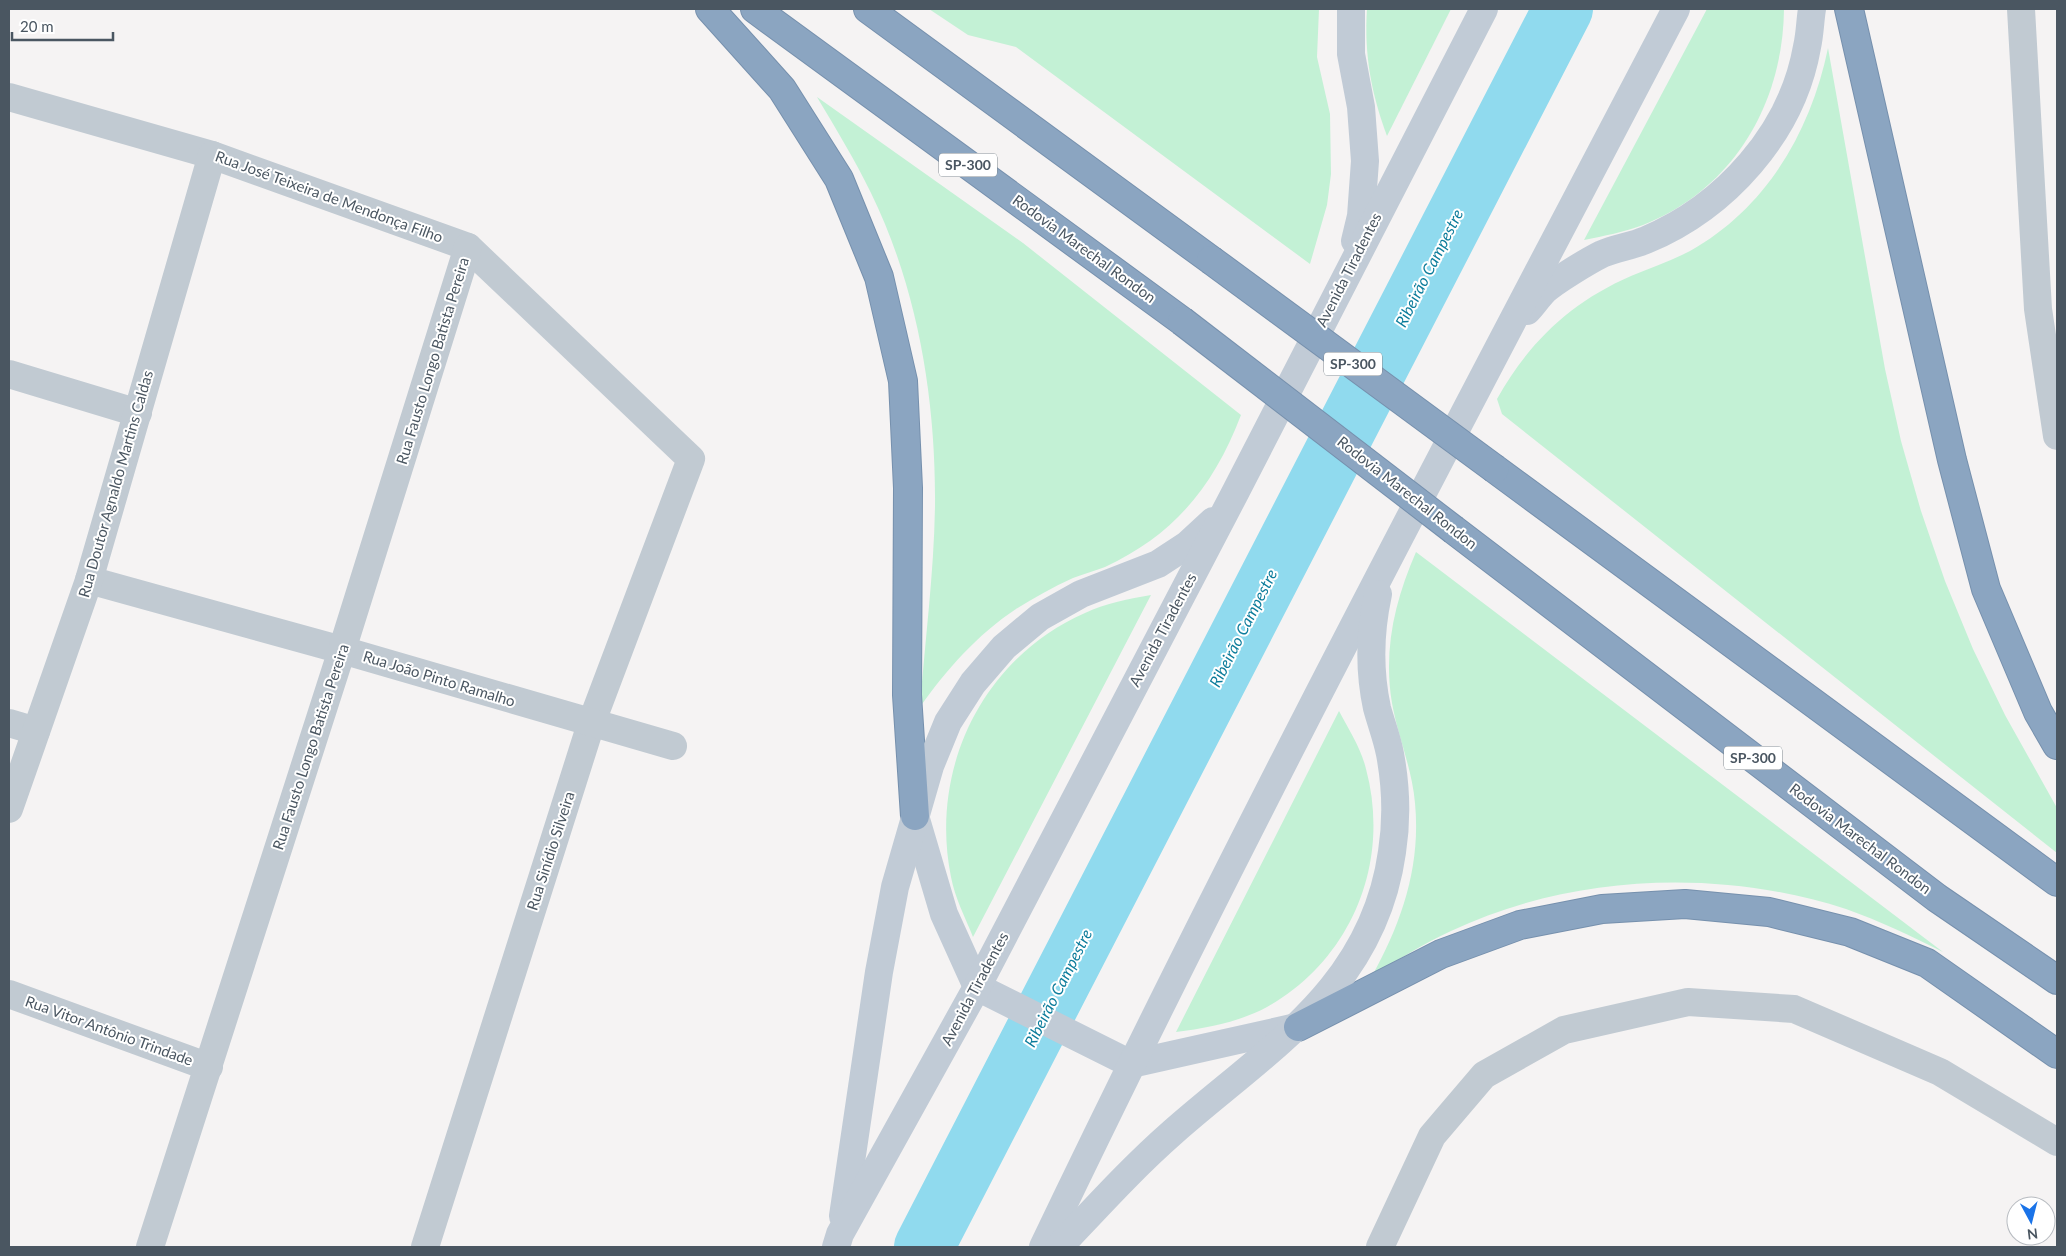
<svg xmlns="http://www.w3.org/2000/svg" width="2066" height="1256" font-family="Lato,sans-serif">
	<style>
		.green { fill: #c3f1d5 }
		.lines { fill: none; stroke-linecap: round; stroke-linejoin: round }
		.river { stroke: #90daee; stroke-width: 60 }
		.highway-casing { stroke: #7690ad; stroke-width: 30 }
		.street { stroke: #c1cad2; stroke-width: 28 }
		.secondary { stroke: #c1cbd6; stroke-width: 28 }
		.highway { stroke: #8ba5c1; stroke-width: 28 }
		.highway-bridge-casing { stroke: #7690ad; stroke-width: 30; stroke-linecap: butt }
		.highway-bridge { stroke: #8ba5c1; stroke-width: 28 }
		.labels { text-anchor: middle; stroke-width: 4; stroke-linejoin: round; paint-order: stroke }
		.shield { fill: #fff; stroke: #808990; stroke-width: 1 }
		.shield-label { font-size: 14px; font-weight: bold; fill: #4a5661 }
		.street-label { font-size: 15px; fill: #4a5661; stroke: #fff }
		.water-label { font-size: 16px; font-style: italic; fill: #0c7c9b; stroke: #fff }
	</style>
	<rect width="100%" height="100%" fill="#f5f3f3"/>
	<g class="green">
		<path d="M929 9H1319L1317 57 1330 114 1331 174 1327 205 1310 264 1016 47 968 35Z"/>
		<path d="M1367 9H1451L1387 136C1371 93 1364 54 1367 9Z"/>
		<path d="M1707 9H1784C1783 103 1734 189 1643 225 1624 232 1604 236 1584 240Z"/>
		<path d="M1828 48 1885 369 1901 441 1921 511 1945 581 1973 649 2005 715 2057 808V853L1502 414 1497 399C1528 343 1571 302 1631 276 1650 268 1671 261 1690 251 1766 209 1811 131 1828 48Z"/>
		<path d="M817 97 1023 243 1241 415C1214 486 1174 535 1105 567 1095 571 1083 574 1073 578 1053 587 1034 598 1016 609 977 635 947 669 920 707 925 640 934 573 935 506 936 400 918 289 871 193 855 160 836 129 817 97Z"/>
		<path d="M1416 552 1943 952C1911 936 1880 921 1846 909 1719 868 1572 874 1451 931 1423 944 1397 960 1372 976 1402 922 1421 866 1415 803 1412 768 1398 737 1392 703 1383 650 1395 600 1416 552Z"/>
		<path d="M1151 595 973 937C965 917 955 898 951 877 929 768 983 658 1085 613 1106 603 1129 599 1151 595Z"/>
		<path d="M1339 711C1349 730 1361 748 1366 769 1391 862 1352 959 1267 1007 1239 1022 1208 1028 1176 1032Z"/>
	</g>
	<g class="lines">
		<path class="river" d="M924 1247 1563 9"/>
		<defs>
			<g id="highway">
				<path d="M710 9 782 89 839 179 879 277 903 381 908 488 907 695 915 816"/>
				<path d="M755 9 1182 321"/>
				<path d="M868 9 1211 260"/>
				<path d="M1849 9 1952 460 1986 589 2038 712 2057 745"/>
				<path d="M1495 469 2057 882"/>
				<path d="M1454 530 1937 898 2057 980"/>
				<path d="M1298 1027 1441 954 1520 925 1602 909 1685 904 1769 912 1850 932 1927 963 2057 1054"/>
			</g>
		</defs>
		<use href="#highway" class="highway-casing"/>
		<g class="street">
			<path d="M2021 9 2038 309 2057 436"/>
			<path d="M9 97 212 155 468 247 691 459 591 724 425 1247"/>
			<path d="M9 374 138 413"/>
			<path d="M89 580 342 650 673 746"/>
			<path d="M9 723 36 731"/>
			<path d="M9 809 89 580 212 155"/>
			<path d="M9 994 209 1067"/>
			<path d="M150 1247 342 650 468 247"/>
			<path d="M1380 1247 1432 1136 1484 1075 1564 1030 1688 1002 1794 1009 1940 1072 2057 1142"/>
		</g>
		<g class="secondary">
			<path d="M1351 9V54L1361 107 1365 161 1361 216 1355 241"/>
			<path d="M1527 311C1533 305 1538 297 1544 291 1555 281 1588 261 1602 254 1616 248 1632 246 1646 240 1725 207 1792 133 1807 47 1810 34 1810 21 1812 9"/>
			<path d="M915 816 944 914 977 987 1131 1064 1292 1028"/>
			<path d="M843 1216 879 972 895 887 930 766 948 722 973 683 1004 647 1040 617 1081 594 1158 564 1187 545 1213 521"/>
			<path d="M836 1247 840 1234 977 987 1235 493 1484 9"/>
			<path d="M1043 1247C1243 829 1461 420 1676 9"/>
			<path d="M1059 1247C1096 1208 1133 1167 1173 1132 1267 1049 1373 989 1392 852 1397 820 1396 786 1390 754 1387 738 1381 723 1377 708 1369 671 1370 631 1378 594"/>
		</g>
		<use href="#highway" class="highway"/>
		<defs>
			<g id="highway-bridge">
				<path d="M1211 260 1495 469"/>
				<path d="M1182 321 1454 530"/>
			</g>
		</defs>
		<use href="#highway-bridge" class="highway-bridge-casing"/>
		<use href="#highway-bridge" class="highway-bridge"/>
	</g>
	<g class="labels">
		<g class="shield">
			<rect x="939" y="153.5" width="58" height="23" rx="4"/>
			<rect x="1324" y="352.5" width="58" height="23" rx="4"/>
			<rect x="1724" y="746.5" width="58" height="23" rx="4"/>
		</g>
		<g class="shield-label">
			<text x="968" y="170">SP-300</text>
			<text x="1353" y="369">SP-300</text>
			<text x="1753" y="763">SP-300</text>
		</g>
		<g class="street-label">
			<text transform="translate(329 197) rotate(20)" y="5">Rua José Teixeira de Mendonça Filho</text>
			<text transform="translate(1084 249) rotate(36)" y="5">Rodovia Marechal Rondon</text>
			<text transform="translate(1349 270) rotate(-63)" y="5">Avenida Tiradentes</text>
			<text transform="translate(433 361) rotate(-73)" y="5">Rua Fausto Longo Batista Pereira</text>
			<text transform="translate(116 484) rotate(-74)" y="5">Rua Doutor Agnaldo Martins Caldas</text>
			<text transform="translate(1407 493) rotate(38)" y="5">Rodovia Marechal Rondon</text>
			<text transform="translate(1163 630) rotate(-62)" y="5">Avenida Tiradentes</text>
			<text transform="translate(439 679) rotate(17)" y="5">Rua João Pinto Ramalho</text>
			<text transform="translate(311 747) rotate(-72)" y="5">Rua Fausto Longo Batista Pereira</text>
			<text transform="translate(1860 839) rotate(37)" y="5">Rodovia Marechal Rondon</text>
			<text transform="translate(551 851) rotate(-72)" y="5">Rua Sinídio Silveira</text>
			<text transform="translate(975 989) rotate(-62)" y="5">Avenida Tiradentes</text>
			<text transform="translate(109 1031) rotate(20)" y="5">Rua Vitor Antônio Trindade</text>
		</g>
		<g class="water-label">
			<text transform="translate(1429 268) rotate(-63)" y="6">Ribeirão Campestre</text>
			<text transform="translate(1243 628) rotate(-63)" y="6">Ribeirão Campestre</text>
			<text transform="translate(1058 988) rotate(-63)" y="6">Ribeirão Campestre</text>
		</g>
	</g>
	<rect width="2066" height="1256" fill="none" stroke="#4a5661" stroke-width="20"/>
	<g transform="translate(2031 1221) rotate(173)"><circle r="24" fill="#ffffff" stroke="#b7bbc0"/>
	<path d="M0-4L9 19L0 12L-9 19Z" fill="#1a73e8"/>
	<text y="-8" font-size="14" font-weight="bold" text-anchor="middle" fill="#4a5661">N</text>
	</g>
	<path d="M12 32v8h101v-8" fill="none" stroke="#4a5661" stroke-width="2.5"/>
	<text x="20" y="32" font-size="15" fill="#4a5661" stroke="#ffffff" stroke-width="4" paint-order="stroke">20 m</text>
</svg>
